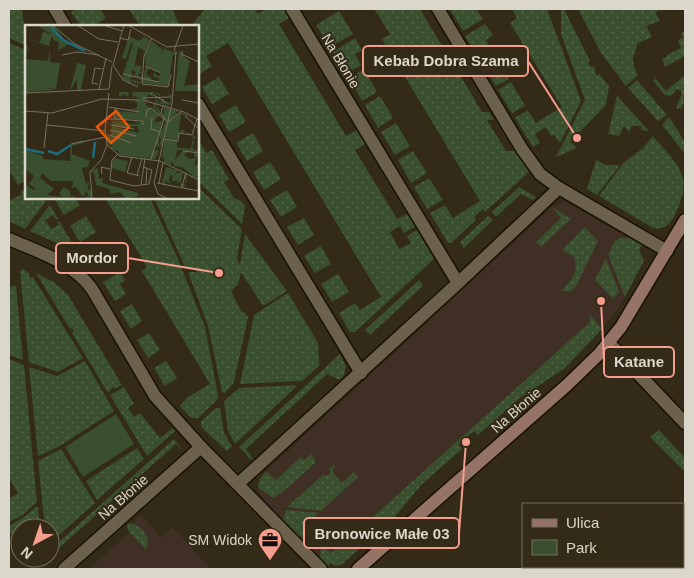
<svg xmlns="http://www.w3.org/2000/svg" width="694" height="578" font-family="Arial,sans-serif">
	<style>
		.industrial { fill: #3f2f24 }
		.green { fill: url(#green-dots) }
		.pitch { fill: #394f2d }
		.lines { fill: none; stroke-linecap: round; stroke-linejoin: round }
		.street-casing { stroke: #1a1202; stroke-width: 15 }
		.secondary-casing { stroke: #1a1202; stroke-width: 15 }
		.street { stroke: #6b614c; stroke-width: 12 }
		.secondary { stroke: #957467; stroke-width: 12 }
		.labels { text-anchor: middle; stroke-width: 4; stroke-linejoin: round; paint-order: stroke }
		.street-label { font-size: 14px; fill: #dcd7cb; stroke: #332a17 }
		.poi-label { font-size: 14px; fill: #dcd7cb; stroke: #332a17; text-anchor: end }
		.inset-river { fill: none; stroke: #196d7e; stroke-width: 2.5 }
		.inset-road { fill: none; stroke: #776f5f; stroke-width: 1 }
		.view { fill: #e8590c; fill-opacity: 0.15; stroke: #e8590c; stroke-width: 2.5 }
		.inset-edge { fill: none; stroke: #dcd7cb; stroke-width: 2.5 }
		.leader { fill: none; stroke: #f59d8e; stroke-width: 2 }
		.callout-dot { fill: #f59d8e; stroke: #332a17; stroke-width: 2 }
		.callout { fill: #332a17; stroke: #f59d8e; stroke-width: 2 }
		.callout-label { font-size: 15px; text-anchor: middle; font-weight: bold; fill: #dcd7cb }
	</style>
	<defs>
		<pattern id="green-dots" width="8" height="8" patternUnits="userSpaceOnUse" patternTransform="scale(1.25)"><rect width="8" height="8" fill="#394f2d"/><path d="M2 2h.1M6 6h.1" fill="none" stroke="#55684a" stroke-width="1.8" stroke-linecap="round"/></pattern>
	</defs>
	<rect width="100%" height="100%" fill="#332a17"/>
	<g class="industrial">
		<path d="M566 202 642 245 639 250 644 263 618 309 570 363 474 430 413 494 388 525 341 565 336 566 331 563 327 567 262 498 258 490 259 480 263 474 552 207 559 203Z"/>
		<path d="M141 514 161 538 173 527 211 569H89L132 530V523Z"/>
	</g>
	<g class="green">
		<path d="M9 9H22L26 46 9 38Z"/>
		<path d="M76 9H100L106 18 93 26H81L71 12Z"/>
		<path d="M129 9H172L180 26H140Z"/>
		<path d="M205 9H255L258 14 266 9H284L289 18 279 24 346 136 357 130 365 144 355 150 397 219 407 214 415 227 404 233 400 226 390 232 399 249 411 243 407 236 417 230 434 259 355 332H350L339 313 355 303 360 310 381 297 228 43 206 56 212 66 198 75V26H191Z"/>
		<path d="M374 9H420L450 59 453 58V63L461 64 465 70H457L482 112H489L494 120H487L506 151H518L530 171 485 212 483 209 474 217 476 220 451 243H448L430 213 445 205 453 218 480 201 382 39 390 34Z"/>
		<path d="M450 9H476L483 19 463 31Z"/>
		<path d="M512 9H547L581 101 560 143 554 135 551 136 546 127 535 134 540 143 533 147 515 118 528 110 536 123 562 107 510 23 517 18Z"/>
		<path d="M561 9H564L590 61 588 63 591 67 594 66 596 75 599 74 609 86 606 105 570 142 577 148 556 157 585 100 561 34Z"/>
		<path d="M578 9H658L656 14 660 21 646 26 652 37 638 43C634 57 629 58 638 75L626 86 601 53Z"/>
		<path d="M339 11 353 34 330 47 316 25Z"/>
		<path d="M485 24 493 35 486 40 493 52 480 60 465 36Z"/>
		<path d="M685 32V56L665 67 662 58H666L667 55 681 48 678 40 683 37 681 33Z"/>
		<path d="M355 38 362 50 355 54 361 65 346 74 333 52Z"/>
		<path d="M9 43 26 50V180L18 185 9 170Z"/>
		<path d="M495 56 509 79 496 86 482 64Z"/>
		<path d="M364 69 377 92 362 101 349 78Z"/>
		<path d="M652 74 666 91 685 75V99L681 109 676 108 682 93 678 89 670 96 665 95 653 81 655 79Z"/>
		<path d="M219 77 229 94 212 104 202 87Z"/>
		<path d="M637 80 667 115 658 121 628 88Z"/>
		<path d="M511 82 525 106 512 113 498 90Z"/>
		<path d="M380 96 393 118 378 128 365 105Z"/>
		<path d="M617 96 649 131 641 130V126H632L629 132 624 126 619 136 608 134Z"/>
		<path d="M236 105 246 122 229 132 219 115Z"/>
		<path d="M669 117 685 142V154L662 125Z"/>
		<path d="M396 123 410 146 395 155 381 132Z"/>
		<path d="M253 133 263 151 247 161 236 143Z"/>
		<path d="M653 136C679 167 694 175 675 215 669 225 665 230 653 228L599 196 624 162 642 149Z"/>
		<path d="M198 138 206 153 212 150 229 179 224 182 234 198 240 200 245 206 242 224 198 181Z"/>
		<path d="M413 151 427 173 411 183 398 160Z"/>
		<path d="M596 160 606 165H620L597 195 587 189Z"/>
		<path d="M270 162 281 179 264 190 253 172Z"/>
		<path d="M429 178 443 200 427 209 414 187Z"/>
		<path d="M198 187 242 229 237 259 240 264 245 234 287 291 263 306 241 272 238 285 231 291 242 313 244 312 248 317 234 382 225 393 222 392 208 326 188 272H197V269H186L154 198H198Z"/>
		<path d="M519 187 536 197 533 200 521 194 496 217 492 212Z"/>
		<path d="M21 190 26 192V198H38L46 201 25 229 9 221V201L22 194Z"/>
		<path d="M287 190 297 207 281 217 270 200Z"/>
		<path d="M57 198H75L80 205 64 215 55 200Z"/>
		<path d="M105 198H150L178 259 205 327 218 395 217 400 198 418H191L180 406 188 397 210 384 142 271 147 267Z"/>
		<path d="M50 205 58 219 56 220 53 215 45 220 51 229 59 225 57 222 59 221 74 246 70 249 30 231Z"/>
		<path d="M552 207 571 219 541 247 536 242 561 218Z"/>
		<path d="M86 216 96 232 80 242 70 226Z"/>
		<path d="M488 216 493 220 464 248 460 242Z"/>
		<path d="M304 218 314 235 298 245 287 227Z"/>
		<path d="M585 227 598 241 575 288 571 291H561C570 281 581 271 573 256L562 250Z"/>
		<path d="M620 238H630L642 245 639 250 644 260 625 297 608 254 615 241Z"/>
		<path d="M321 246 331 264 315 273 304 256Z"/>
		<path d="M606 258 619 292 613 299 595 280Z"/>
		<path d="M23 269 30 274 29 275 30 278 33 277 83 358 58 372 29 362 20 271Z"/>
		<path d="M120 272 125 280 120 284 126 294 115 301 103 282Z"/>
		<path d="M36 273 55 283 68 295 122 385 114 389 113 387 108 393 72 333 74 332 72 328 70 329Z"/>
		<path d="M338 274 349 292 332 302 321 284Z"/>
		<path d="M419 280 423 286 370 335 365 330Z"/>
		<path d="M14 285 16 286 23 360 9 355V288Z"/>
		<path d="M288 293 318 343 319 366 302 381 240 384 254 315Z"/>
		<path d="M132 304 142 321 131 329 120 311Z"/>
		<path d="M589 314 602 329 564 369 521 397 478 435 474 431 458 445 462 449 422 484 392 520 378 533 355 530 366 519 374 516 590 322Z"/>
		<path d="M149 333 160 350 148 358 137 340Z"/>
		<path d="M340 354 346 367 344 375 340 380 327 374 246 449 253 459 251 460 239 447Z"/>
		<path d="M9 359 24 365 37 502 23 515 9 522V499L18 493 9 478Z"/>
		<path d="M85 361 114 411 60 446 38 456 29 367 57 376Z"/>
		<path d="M166 361 177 378 165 386 154 368Z"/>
		<path d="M295 385 296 387 235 444 228 431 224 401 239 388Z"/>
		<path d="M124 387 134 404 128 408 134 417 140 413 160 438 173 428 175 431 147 456 110 395Z"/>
		<path d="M216 408H220L224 433 232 446 227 451 201 427V421Z"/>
		<path d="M659 430 685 458V472L650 437Z"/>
		<path d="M174 439 183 452 176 444 50 556V550Z"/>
		<path d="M137 448 144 459 97 500 86 481Z"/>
		<path d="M61 449 95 503 50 543V528H45L38 461Z"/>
		<path d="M312 454 316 462 284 491 273 498 258 487 259 480 266 471 276 480 301 457 304 460Z"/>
		<path d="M334 465 336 467 333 469V473L342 483 354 472 358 477 321 511 287 507 323 475H328L331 472 329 469Z"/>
		<path d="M36 507H38L40 528H20V539L9 532V526L24 517Z"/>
		<path d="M286 510 319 513 310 520 317 529 316 532 306 538 299 536 283 520Z"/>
		<path d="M129 523C141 525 148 533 148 545L145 549 128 530 127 525Z"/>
		<path d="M353 532 375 535 341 565 336 566 331 563 327 567 320 558 321 547 323 545 331 553Z"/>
	</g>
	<path class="pitch" d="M116 414 134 444 83 477 65 447Z"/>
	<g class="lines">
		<defs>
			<g id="street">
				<path d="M55 9 65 26"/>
				<path d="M292 9 458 283"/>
				<path d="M438 9 522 149 540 174 559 188"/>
				<path d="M198 104 361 373"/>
				<path d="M9 239C38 252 73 262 92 289L155 396 201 447"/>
				<path d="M609 343 685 423"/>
				<path d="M239 483 458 283 559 188 667 251"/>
				<path d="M64 569 201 447 321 569"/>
			</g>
			<path id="secondary" d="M358 569 567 385 599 354 621 327 685 220"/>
		</defs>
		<use href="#street" class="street-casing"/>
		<use href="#secondary" class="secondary-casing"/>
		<use href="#street" class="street"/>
		<use href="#secondary" class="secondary"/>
	</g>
	<defs>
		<symbol id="office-pin" viewBox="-11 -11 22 30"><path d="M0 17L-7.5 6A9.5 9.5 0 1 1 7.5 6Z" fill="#f59d8e" stroke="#332a17"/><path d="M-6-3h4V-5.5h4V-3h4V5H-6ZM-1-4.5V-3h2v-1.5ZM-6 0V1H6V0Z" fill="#111"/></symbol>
	</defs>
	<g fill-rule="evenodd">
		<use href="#office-pin" x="256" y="526" width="28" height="38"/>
	</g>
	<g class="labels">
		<g class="street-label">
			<text transform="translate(341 61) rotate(59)" y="5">Na Błonie</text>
			<text transform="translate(516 410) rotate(-41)" y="5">Na Błonie</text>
			<text transform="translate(123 497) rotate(-41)" y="5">Na Błonie</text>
		</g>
		<g class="poi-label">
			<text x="252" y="545">SM Widok</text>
		</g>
	</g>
	<g transform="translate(25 25)">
		<rect width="174" height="174" fill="#332a17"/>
		<path d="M18 6 27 10 24 21 3 14 15 17ZM104 11 114 16 119 12 125 15 120 26 106 18 101 34 97 33ZM127 16 138 25 136 30 139 24 135 21 149 28 150 26H153L150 31 148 29 143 61 117 58 121 41 124 43 121 49 125 50 120 51 126 52 127 56 133 57 134 53 128 52 129 47 133 52 136 48 121 40 120 30ZM0 19 3 22 1 34 23 36 25 23V37L35 38 36 33 31 64 21 63 30 65 0 67ZM108 19 113 22 109 45 111 40 117 41 115 46 117 47V55L109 54H115L117 48H114V53L109 51 111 47 106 45 108 53H105V57L106 54 116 57 114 62 115 57 112 61V56L109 60 108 55 106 59 96 53 98 50 104 52 98 49ZM158 25 159 32 165 36 159 61 174 59V66H150L154 27ZM52 38 61 40 56 65H52V54L45 66ZM94 67H128L147 70 146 78 143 81 130 77 131 74 135 78 137 74H139L142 81 146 76 144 70 135 68 134 73 133 69 127 68 126 71 124 69 121 73 123 75 111 73 112 70 108 73 107 67H104L103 73 100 69 94 72ZM107 75 120 76 136 81 131 79 130 85 133 89 128 84 129 79 121 77V80L135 91 132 92 129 98 138 95 136 104 139 96 135 109 141 96 131 85 132 81 138 92 139 82 153 86 147 95 156 87 170 94 156 89 154 107 158 105 161 106 158 108H165L164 109 154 107 152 115 140 113 143 96 134 135 137 120 134 122 136 114 134 111V121L132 124V118L129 126 134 125 130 134 94 130 93 126 85 123 88 119 83 120 81 108 86 110 87 101 114 108 112 101 97 103 87 100 88 95 97 99 91 95 106 99H117L107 97H115L117 95 89 94 91 83 98 89 96 86 112 88 110 85H100L112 83V78ZM168 110 171 112 167 116 170 117 167 121 169 125H172L174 112 173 127 152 125 150 135 158 126 163 127 159 130 166 134 170 133 168 128 173 129 169 140H172L174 135V146L171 147H174L171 153 157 142 149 141 147 136 146 140 139 137V131L136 136 140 114 152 116V122L166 124ZM58 115V118L47 121V129L65 136 63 142 57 143 61 159 65 156 62 164 66 165V174H60L61 171 64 173 61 166 58 172 51 162 47 163 48 156H26L17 148 15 153 29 164 22 170 37 172 34 168 39 162 45 166V172L50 170 49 174H0V162L3 160 5 163 9 165 11 164 4 159 9 151 0 144V125L16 130 19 134 45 136 46 119ZM141 142 152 145 151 148 158 147 156 158 160 160V150H162L160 162 155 161V156L151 160 153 155 151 156H147L148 150 145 151 144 157 150 158H143L141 155 140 159 137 158Z" fill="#394f2d"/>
		<path d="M20 0H27L39 14 64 27 43 19 33 26 34 17 29 16 26 9 14 2ZM73 143 74 154 78 153 77 158 113 168V171L101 174 95 167 86 169 84 164 71 160 69 148 65 147Z" fill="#394f2d"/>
		<path d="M89 133 103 136 100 147 86 143Z" fill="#394f2d"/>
		<path class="inset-river" d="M26 2 38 15 60 26M0 124 19 128M23 126 32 129 46 120M68 133 70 117"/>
		<path class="inset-road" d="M27 0 50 19 87 37M52 0 74 14 93 17M78 0 97 6M99 0 88 40 98 55 113 62M103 0 142 22 174 19M94 13 103 15 106 4M127 13 119 31 117 59 143 62 146 49M149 26 158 1M156 29 174 37M37 30 52 27 74 30M120 41 136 48M98 49 134 57M73 59 67 58 70 43 77 44M74 64 81 33M84 64 87 41M0 68 84 64M125 68 144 79M118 73 145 72M157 75 174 78M138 80 136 88 142 97M84 82 114 87M0 86 27 88 77 74 118 75 159 87 174 95M160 91 174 104M121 92 122 85 126 83 139 94 126 134M127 92 126 104 135 107M82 94H89L90 83M89 94 118 96V100M143 97 157 86M22 100 80 106M86 100 109 104M85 105 111 111M85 110 106 118M139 114 153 116 154 108 167 110 172 94M46 119 81 112M82 120 95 131 135 136 174 155M19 123 23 88M158 126 174 128M93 129 87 135 85 155 109 161 124 159 127 145 118 142M107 132 102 148 115 151M77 149 76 142 85 144M112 150 117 133M132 158 174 166M134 158 138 137M121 159 122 143M116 160 120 133M157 162 161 147M67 174 65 147 76 135 82 120 80 106 84 68M143 174 133 169 129 158 147 78 151 27"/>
		<path class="view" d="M91 86 104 102 86 118 72 102Z"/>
		<rect width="174" height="174" class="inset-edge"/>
	</g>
	<path class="leader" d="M577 138L528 61M219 273L128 258M601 301L604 362M466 442L459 533"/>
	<g class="callout-dot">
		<circle cx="577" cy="138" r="5"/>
		<circle cx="219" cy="273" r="5"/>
		<circle cx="601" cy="301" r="5"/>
		<circle cx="466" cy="442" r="5"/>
	</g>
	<g class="callout">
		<rect x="363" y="46" width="165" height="30" rx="5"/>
		<rect x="56" y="243" width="72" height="30" rx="5"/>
		<rect x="604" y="347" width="70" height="30" rx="5"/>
		<rect x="304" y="518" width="155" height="30" rx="5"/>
	</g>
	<g class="callout-label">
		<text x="446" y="66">Kebab Dobra Szama</text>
		<text x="92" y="263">Mordor</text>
		<text x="639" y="367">Katane</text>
		<text x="382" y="539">Bronowice Małe 03</text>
	</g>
	<rect width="694" height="578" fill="none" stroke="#dcd7cb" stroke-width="20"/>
	<rect x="522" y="503" width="162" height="65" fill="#332a17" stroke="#776f5f"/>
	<rect x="532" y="519" width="25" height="8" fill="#957467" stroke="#776f5f"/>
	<text x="566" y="528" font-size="15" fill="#dcd7cb">Ulica</text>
	<rect x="532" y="540" width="25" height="15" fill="#394f2d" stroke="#776f5f"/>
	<text x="566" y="553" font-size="15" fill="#dcd7cb">Park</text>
	<g transform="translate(35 543) rotate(220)"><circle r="24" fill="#332a17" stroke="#776f5f"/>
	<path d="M0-4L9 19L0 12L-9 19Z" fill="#f59d8e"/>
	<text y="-8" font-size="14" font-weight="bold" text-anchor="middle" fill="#dcd7cb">N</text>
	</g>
</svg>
